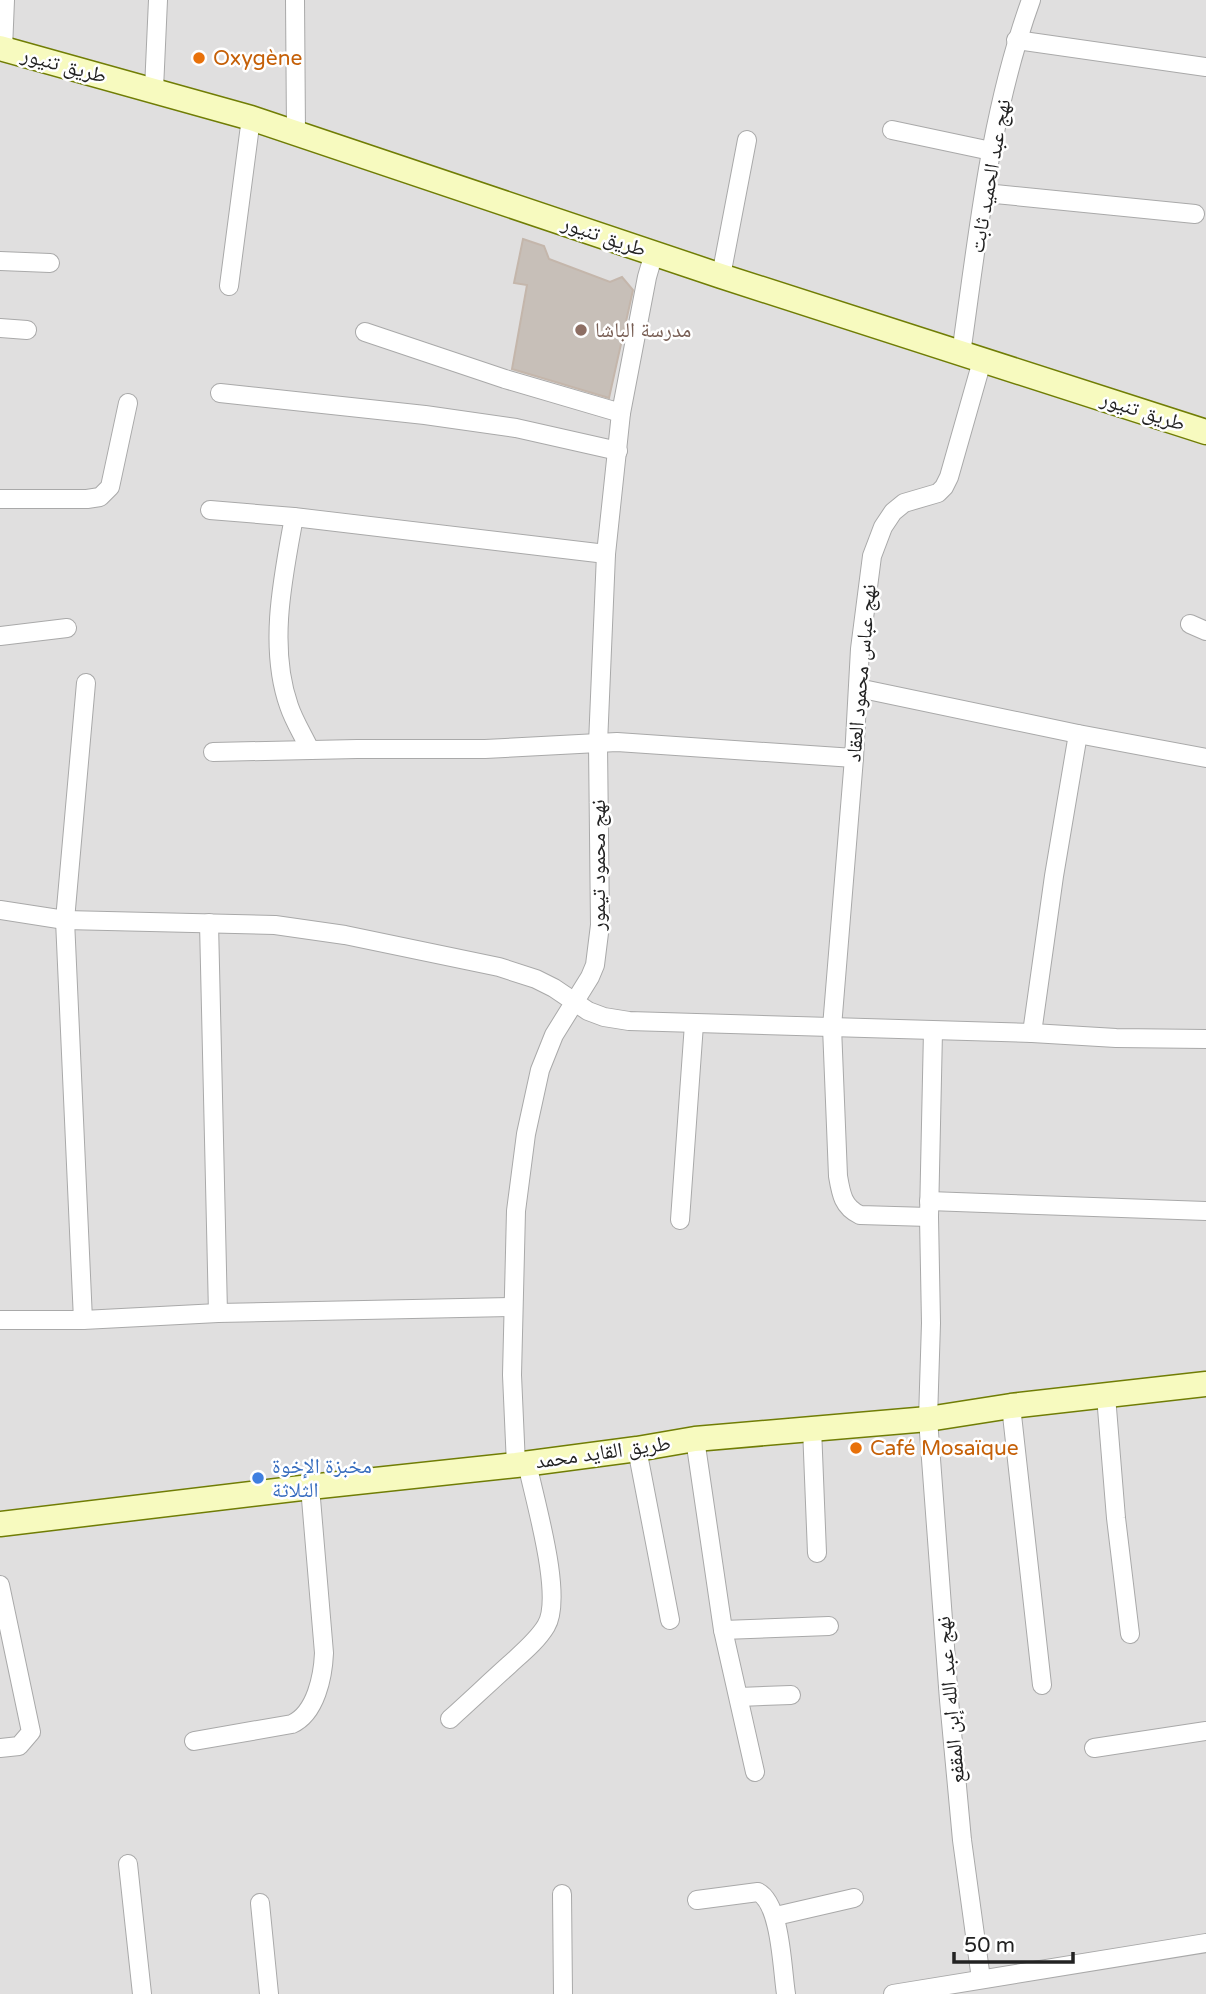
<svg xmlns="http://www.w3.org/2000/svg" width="1206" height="1994" font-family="'Varela Round','Noto Naskh Arabic',sans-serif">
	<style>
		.residential { fill: #e0dfdf }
		.building { fill: #c7bfb8; stroke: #c4b6ab; stroke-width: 2 }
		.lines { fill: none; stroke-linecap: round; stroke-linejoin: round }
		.street-casing { stroke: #a9a9a9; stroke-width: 20 }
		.secondary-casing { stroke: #707d05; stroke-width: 27 }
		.street { stroke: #fff; stroke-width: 18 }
		.secondary { stroke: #f7fabf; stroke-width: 24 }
		.food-dot { fill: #e8710a; stroke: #fff; stroke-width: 2.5 }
		.education-dot { fill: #8d6e63; stroke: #fff; stroke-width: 2.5 }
		.shop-dot { fill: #3f7fe0; stroke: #fff; stroke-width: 2.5 }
		.labels { text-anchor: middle; stroke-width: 5; stroke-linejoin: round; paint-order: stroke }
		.food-label { font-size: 21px; fill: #c56008; stroke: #fff; text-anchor: start }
		.street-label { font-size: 21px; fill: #222; stroke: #fff }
		.education-label { font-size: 21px; fill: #785e54; stroke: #fff; text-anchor: start }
		.shop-label { font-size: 21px; fill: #366cbe; stroke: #fff; text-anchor: start }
	</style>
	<rect width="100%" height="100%" fill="#f2efe9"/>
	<rect class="residential" x="0" y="0" width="1206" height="1994"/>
	<path class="building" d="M523 239 544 246 549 259 610 282 622 277 633 290 609 398 512 369 527 285 514 283Z"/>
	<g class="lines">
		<defs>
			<g id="street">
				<path d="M295 0 296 132"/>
				<path d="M1016 40 1206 67"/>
				<path d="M3 49 5 0"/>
				<path d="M154 89 158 0"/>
				<path d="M892 130 991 151"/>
				<path d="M985 193 1195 214"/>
				<path d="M0 261 50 263"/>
				<path d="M721 276 747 140"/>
				<path d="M229 286 251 118"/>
				<path d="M0 328 27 330"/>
				<path d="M365 332 505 379 621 413"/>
				<path d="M961 354C978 235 990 113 1031 0"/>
				<path d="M220 393 425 415 516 428 618 451"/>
				<path d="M0 499H87L100 497 110 487 128 403"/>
				<path d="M210 510 294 517 606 554"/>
				<path d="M294 517C283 577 268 647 289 706 294 721 303 735 310 750"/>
				<path d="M1190 624 1206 631"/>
				<path d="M0 636 67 628"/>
				<path d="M858 688 1078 734 1206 758"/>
				<path d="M213 752 357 749H485L617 742 854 758"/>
				<path d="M0 910 65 920 275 925 345 935 499 967 536 979 554 988 588 1011 604 1017 629 1021 1032 1033 1116 1038 1206 1039"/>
				<path d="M209 923 218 1313"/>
				<path d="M933 1031 929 1217 931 1323 928 1419 949 1700 962 1840 981 1979"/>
				<path d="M1032 1033 1054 876 1078 734"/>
				<path d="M929 1201 1206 1211"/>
				<path d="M929 1217 860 1215C843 1207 841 1194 838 1176L832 1027 854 758 860 649 872 556 883 527 893 512 904 503 938 493 944 487 949 477 982 361"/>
				<path d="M680 1220 694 1024"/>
				<path d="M0 1320H83L218 1313 512 1307"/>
				<path d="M83 1320 65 920 86 683"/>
				<path d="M1106 1396 1116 1518 1130 1634"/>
				<path d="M1011 1406 1042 1685"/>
				<path d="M812 1428 817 1553"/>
				<path d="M695 1439 723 1630 755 1772"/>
				<path d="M637 1449 670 1620"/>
				<path d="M516 1465 512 1375 516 1211 526 1134 540 1070 554 1035 590 977 595 965 600 925 598 744 606 554 621 413 647 277 654 253"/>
				<path d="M0 1585 31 1732 19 1746 0 1748"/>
				<path d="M723 1630 829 1626"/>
				<path d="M739 1697 791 1695"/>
				<path d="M450 1719C470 1701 489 1683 509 1665 522 1653 537 1641 546 1626 564 1597 534 1498 527 1463"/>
				<path d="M194 1741 292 1724C316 1713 323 1676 324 1653L310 1487"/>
				<path d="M1094 1748 1206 1731"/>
				<path d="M128 1864 142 1994"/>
				<path d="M562 1894 563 1994"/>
				<path d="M697 1900 758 1892C781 1904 782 1969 786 1994"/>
				<path d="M260 1903 269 1994"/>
				<path d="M776 1916 854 1898"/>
				<path d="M893 1994 1206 1943"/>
			</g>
			<g id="secondary">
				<path d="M0 48 251 118 721 276 1206 432"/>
				<path d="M0 1524 310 1487 516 1465 637 1449 695 1439 928 1419 1011 1406 1206 1384"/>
			</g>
		</defs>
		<use href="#street" class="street-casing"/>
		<use href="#secondary" class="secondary-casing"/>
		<use href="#street" class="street"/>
		<use href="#secondary" class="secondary"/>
	</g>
	<g class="food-dot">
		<circle cx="199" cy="58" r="7"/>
		<circle cx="856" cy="1448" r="7"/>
	</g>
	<circle class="education-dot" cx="581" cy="330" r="7"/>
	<circle class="shop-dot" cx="258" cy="1478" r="7"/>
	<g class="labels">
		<g class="food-label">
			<text x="213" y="65">Oxygène</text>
			<text x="870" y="1455">Café Mosaïque</text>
		</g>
		<g class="street-label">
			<text transform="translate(64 65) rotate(15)" y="7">طريق تنيور</text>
			<text transform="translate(990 176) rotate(-80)" y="7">نهج عبد الحميد ثابت</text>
			<text transform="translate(604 236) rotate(19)" y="7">طريق تنيور</text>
			<text transform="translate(1143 411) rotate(18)" y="7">طريق تنيور</text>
			<text transform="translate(861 673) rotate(-85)" y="7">نهج عباس محمود العقاد</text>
			<text transform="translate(598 865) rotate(-90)" y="7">نهج محمود تيمور</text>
			<text transform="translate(603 1452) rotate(-8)" y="7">طريق القايد محمد</text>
			<text transform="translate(950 1700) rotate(-95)" y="7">نهج عبد الله إبن المقفع</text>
		</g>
		<g class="education-label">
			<text x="595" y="337">مدرسة الباشا</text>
		</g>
		<g class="shop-label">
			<text x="272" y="1473">مخبزة الإخوة<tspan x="272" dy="24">الثلاثة</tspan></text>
		</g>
	</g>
	<path d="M954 1952v10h119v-10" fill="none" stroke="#222222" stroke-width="3.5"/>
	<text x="964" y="1952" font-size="21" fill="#222222" stroke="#ffffff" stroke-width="5" paint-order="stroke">50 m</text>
</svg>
